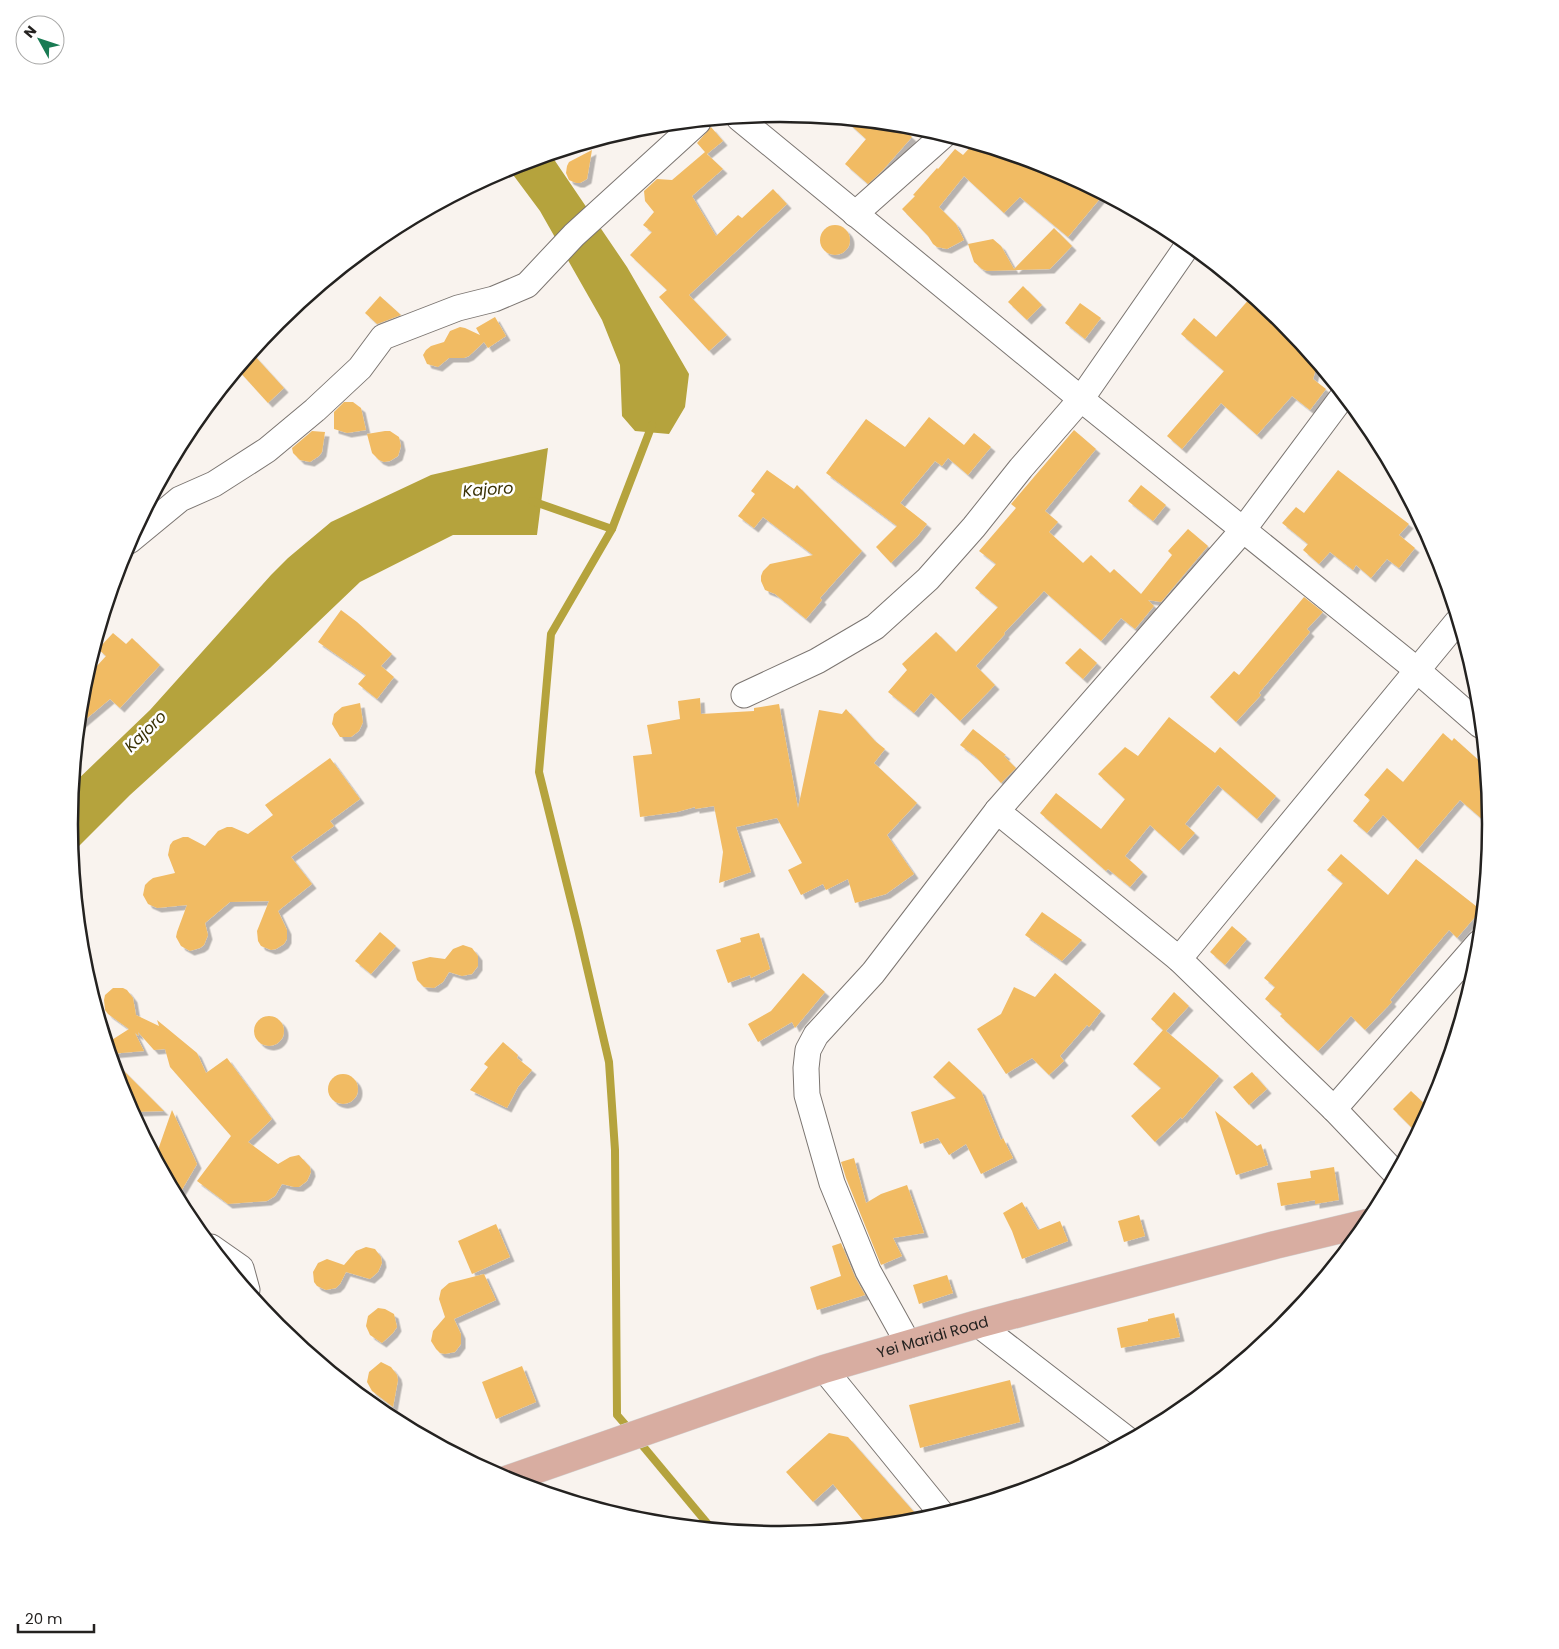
<svg xmlns="http://www.w3.org/2000/svg" width="1559" height="1649" font-family="Poppins,sans-serif">
	<style>
		.water { fill: #b5a33d }
		.lines { fill: none; stroke-linecap: round; stroke-linejoin: round }
		.stream { stroke: #b5a33d; stroke-width: 8 }
		.building { fill: #f1bb64; filter: url(#shadow) }
		.street-casing { stroke: #7b7571; stroke-width: 27 }
		.primary-casing { stroke: #d3d3d2; stroke-width: 29 }
		.street { stroke: #fff; stroke-width: 25 }
		.primary { stroke: #d8ada1; stroke-width: 28 }
		.labels { text-anchor: middle; stroke-width: 5; stroke-linejoin: round; paint-order: stroke }
		.street-label { font-size: 15px; fill: #242220; stroke: #fff }
		.water-label { font-size: 16px; font-style: italic; fill: #3a3205; stroke: #fff }
		.rim { fill: none; stroke: #242220; stroke-width: 2.5 }
	</style>
	<defs>
		<filter id="shadow"><feDropShadow dx="4.5" dy="4.5" stdDeviation="0" flood-color="#0004"/></filter>
	</defs>
	<rect width="100%" height="100%" fill="#f9f3ee"/>
	<g class="water">
		<path d="M551 155 627 267 689 374 685 407 669 434 635 431 622 416 620 365 602 320 540 211 508 168Z"/>
		<path d="M548 448 537 535H453L360 582 270 668 130 795 72 853 69 824 73 784 150 710 271 575 288 558 331 522 431 475Z"/>
	</g>
	<g class="lines">
		<g class="stream">
			<path d="M532 501 612 529"/>
			<path d="M630 1430 617 1415 615 1150 609 1062 578 929 539 772 551 634 612 529 652 425"/>
			<path d="M637 1439 712 1529"/>
		</g>
	</g>
	<g class="building">
		<path d="M845 120 899 126 912 137 882 171 868 184 845 164 866 139Z"/>
		<path d="M711 127 723 141 707 154 723 169 692 196 716 236 738 215 742 218 773 189 787 204 689 295 727 335 709 351 659 297 667 290 630 255 652 232 643 225 654 212 645 201 644 191 657 179 672 180 705 152 697 143Z"/>
		<path d="M973 144 1052 168 1103 195 1068 237 1020 197 1004 213 964 176 939 207 956 224 964 240 947 249 937 247 933 244 928 236 902 209 915 196 913 195 937 168 938 169 955 149 963 155Z"/>
		<path d="M592 150 587 179 580 183H576L569 180 566 173 567 166 569 162Z"/>
		<circle cx="835" cy="240" r="15"/>
		<path d="M1054 228 1072 246 1050 269 987 271 982 269 974 262 968 244 993 239 1001 246 1014 269Z"/>
		<path d="M1023 286 1042 305 1027 320 1008 302Z"/>
		<path d="M380 296 401 315 377 324 365 313Z"/>
		<path d="M1251 297 1282 322 1317 365 1313 379 1326 389 1310 410 1292 396 1257 435 1221 403 1182 449 1167 436 1224 371 1181 334 1194 318 1216 337Z"/>
		<path d="M1080 303 1101 318 1085 339 1065 323Z"/>
		<path d="M495 317 506 336 488 348 484 342 469 356 464 358H449L438 367 427 364 423 355 426 350 431 346 444 342 450 331 460 327 465 328 480 335 476 328Z"/>
		<path d="M252 353 284 388 268 403 238 370Z"/>
		<path d="M344 402H353L361 408 366 430 347 433 334 429V412Z"/>
		<path d="M929 417 964 445 974 433 991 447 968 475 948 458 942 466 935 461 900 503 927 524 917 537 891 563 876 547 897 526 826 473 866 419 905 447Z"/>
		<path d="M1074 430 1096 449 1045 511 1058 522 1049 532 1083 563 1091 555 1110 573 1114 569 1141 594 1172 555 1168 551 1188 529 1208 546 1161 602 1148 600 1154 606 1135 629 1121 618 1101 641 1044 591 1004 633 1005 634 976 666 995 685 960 721 931 693 914 713 888 692 907 670 902 664 936 632 956 652 998 607 975 588 996 564 979 551 1016 508 1011 504Z"/>
		<path d="M312 431 325 432 322 452 319 456 310 462 300 460 293 453 292 448Z"/>
		<path d="M385 431H390L399 437 401 446 398 456 390 461 384 462 379 460 372 453 367 434Z"/>
		<path d="M767 470 794 489 797 485 862 551 820 598 822 600 806 619 775 594 765 590 761 581V576L763 571 770 564 813 555 763 517 754 528 738 516 755 494 751 491Z"/>
		<path d="M1338 470 1409 524 1399 535 1415 548 1399 568 1387 559 1371 578 1356 565 1353 570 1330 552 1319 564 1303 550 1308 544 1282 523 1296 507 1304 513Z"/>
		<path d="M1141 485 1166 505 1153 521 1128 501Z"/>
		<path d="M1304 597 1323 612 1307 629 1310 632 1259 693 1261 695 1236 722 1210 697 1234 671 1239 675Z"/>
		<path d="M341 610 357 622 392 654 381 666 394 677 377 699 358 684 366 675 318 642Z"/>
		<path d="M113 633 126 644 132 638 160 665 120 708 110 699 79 725 85 679 106 656 98 649Z"/>
		<path d="M1080 648 1097 663 1083 679 1065 663Z"/>
		<path d="M700 698 701 714 754 711V708L779 704 798 808 819 710 842 714 846 709 875 741 885 749 874 763 917 803 887 835 914 874 886 894 855 903 848 879 826 890 823 884 801 895 788 870 802 863 777 818 736 827 751 872 719 883 723 852 714 806 695 809V807L677 812 640 817 633 756 652 754 647 725 680 719 678 701Z"/>
		<path d="M360 703 363 722 359 731 351 737H340L332 724 334 714 342 707Z"/>
		<path d="M1169 717 1215 753 1220 747 1276 796 1257 819 1218 785 1185 824 1195 833 1179 851 1150 825 1125 856 1143 872 1130 887 1108 869 1106 871 1040 813 1056 793 1101 829 1125 799 1098 774 1125 747 1138 756Z"/>
		<path d="M973 729 1006 755 1004 756 1016 768 1001 783 976 757 960 745Z"/>
		<path d="M1443 733 1452 741 1454 738 1484 765 1490 826 1460 800 1418 849 1383 815 1367 833 1353 821 1370 800 1364 795 1387 768 1403 782Z"/>
		<path d="M330 758 360 799 330 821 334 826 291 857 312 884 278 911 287 930V939L284 944 276 949 271 950 261 946 258 941 257 931 269 901 230 902 205 923 208 935 204 945 200 948 190 951 181 946 176 937 177 932 187 905 157 908 148 904 143 895 145 885 149 881 153 878 175 873 168 855 170 845 173 841 183 837H188L205 846 218 831 227 827H232L248 834 273 815 265 805Z"/>
		<path d="M1341 854 1388 895 1416 859 1481 910 1457 938 1449 930 1390 1000 1392 1002 1365 1030 1351 1016 1318 1051 1280 1016 1282 1014 1265 999 1275 987 1264 978 1343 883 1327 870Z"/>
		<path d="M1042 912 1082 940 1062 961 1025 935Z"/>
		<path d="M1232 926 1247 939 1225 965 1210 952Z"/>
		<path d="M380 932 396 946 371 974 355 961Z"/>
		<path d="M759 933 770 969 751 978 750 975 728 983 716 950 741 942 740 938Z"/>
		<path d="M463 945 472 948 478 956V966L472 974 462 976 449 972 443 982 434 988 424 987 417 980 412 962 430 957 445 959 453 949Z"/>
		<path d="M803 973 825 992 795 1028 792 1022 758 1042 748 1024 771 1011Z"/>
		<path d="M1055 973 1101 1011 1089 1027 1087 1025 1060 1056 1064 1061 1049 1075 1032 1058 1006 1074 977 1029 1001 1014 1014 987 1035 997Z"/>
		<path d="M113 988H123L127 990 133 998 136 1015 159 1026 157 1020 197 1053 206 1073 227 1058 272 1119 248 1142 278 1164 290 1157 299 1155 310 1167 311 1172 307 1181 299 1187H294L282 1184 275 1196 267 1201 228 1204 197 1181 231 1136 170 1067 165 1049 154 1050 138 1032 139 1036 135 1033 144 1051 110 1054 107 1043 129 1029 108 1014 105 1010 104 1000 105 995Z"/>
		<path d="M1174 992 1189 1006 1166 1031 1219 1076 1182 1119 1181 1117 1155 1142 1131 1116 1161 1088 1133 1064 1163 1030 1151 1019Z"/>
		<circle cx="269" cy="1031" r="15"/>
		<path d="M503 1042 518 1055 517 1058 532 1070 518 1087 507 1108 470 1090 488 1067 484 1064Z"/>
		<path d="M111 1058 164 1111 131 1112 123 1096Z"/>
		<path d="M949 1061 981 1091 1001 1140 1003 1138 1013 1158 981 1174 966 1144 949 1155 938 1138 920 1144 911 1112 956 1098 933 1077Z"/>
		<path d="M1252 1072 1267 1089 1249 1105 1233 1087Z"/>
		<circle cx="343" cy="1089" r="15"/>
		<path d="M1411 1091 1430 1109 1412 1128 1393 1109Z"/>
		<path d="M172 1110 197 1164 177 1198 158 1163 159 1147Z"/>
		<path d="M1215 1111 1257 1146 1261 1144 1268 1165 1236 1175Z"/>
		<path d="M854 1158 866 1203 881 1194 907 1185 924 1233 893 1238 902 1256 881 1265 846 1178 841 1162Z"/>
		<path d="M1334 1167 1339 1200 1315 1204V1200L1281 1206 1277 1183 1311 1178 1310 1171Z"/>
		<path d="M1022 1202 1038 1230 1060 1221 1068 1241 1022 1259 1012 1231 1003 1213Z"/>
		<path d="M1139 1215 1145 1236 1124 1242 1118 1221Z"/>
		<path d="M496 1224 510 1257 472 1274 458 1241Z"/>
		<path d="M841 1243 855 1277 865 1295 817 1310 810 1287 841 1276 832 1246Z"/>
		<path d="M366 1247 375 1249 381 1257 382 1263 378 1272 370 1279 346 1272 340 1284 336 1288 326 1290 317 1286 314 1282 313 1272 318 1263 327 1259 344 1265 356 1251Z"/>
		<path d="M484 1274 496 1300 454 1319 461 1334V1344L455 1352 445 1354 440 1353 436 1349 431 1341 433 1331 445 1317 439 1299 441 1290 449 1283Z"/>
		<path d="M947 1275 953 1293 919 1304 913 1285Z"/>
		<path d="M378 1308 385 1309 394 1314 397 1327 393 1333 382 1343 370 1335 366 1326 368 1316Z"/>
		<path d="M1174 1313 1180 1337 1121 1348 1117 1328 1148 1321V1319Z"/>
		<path d="M381 1362 391 1367 397 1375 398 1380 393 1407 372 1391 367 1382 369 1372Z"/>
		<path d="M522 1366 536 1402 496 1419 482 1382Z"/>
		<path d="M1010 1380 1020 1422 920 1448 909 1405Z"/>
		<path d="M829 1433 848 1437 922 1521 868 1526 833 1484 813 1502 786 1472Z"/>
	</g>
	<g class="lines">
		<defs>
			<g id="street">
				<path d="M739 118 1081 399 1417 670 1480 725"/>
				<path d="M855 214 944 135"/>
				<path d="M129 541 180 499 214 484 267 450 315 410 360 368 383 337 458 308 494 299 527 285 574 235 698 122"/>
				<path d="M744 695 817 661 875 627 928 579 974 527 1021 468 1081 399 1188 245"/>
				<path d="M997 811 1179 959 1334 1109 1395 1173"/>
				<path d="M1179 959 1457 622"/>
				<path d="M1334 1109 1479 943"/>
				<path d="M211 1247 241 1268 247 1290"/>
				<path d="M978 1324 1128 1440"/>
				<path d="M909 1345 868 1271 832 1183 807 1095 806 1068 808 1050 816 1035 873 973 997 811 1243 530 1343 396"/>
				<path d="M824 1369 942 1514"/>
			</g>
			<g id="primary">
				<path id="s1" d="M506 1480 824 1369 978 1324 1275 1245 1367 1223"/>
			</g>
		</defs>
		<use href="#street" class="street-casing"/>
		<use href="#primary" class="primary-casing"/>
		<use href="#street" class="street"/>
		<use href="#primary" class="primary"/>
	</g>
	<g class="labels">
		<g class="street-label">
			<text dy="5" stroke="none"><textPath href="#s1" startOffset="450">Yei Maridi Road</textPath></text>
		</g>
		<g class="water-label">
			<text transform="translate(488 489) rotate(-4)" y="6">Kajoro</text>
			<text transform="translate(145 731) rotate(-44)" y="6">Kajoro</text>
		</g>
	</g>
	<path d="M0 0H1559V1649H0ZM78 824a702 702 0 1 1 1404 0a702 702 0 1 1-1404 0Z" fill="#fff" fill-rule="evenodd"/>
	<path class="rim" d="M78 824a702 702 0 1 1 1404 0a702 702 0 1 1-1404 0Z"/>
	<g transform="translate(40 40) rotate(310)"><circle r="24" fill="#ffffff" stroke="#a7a7a6"/>
	<path d="M0-4L9 19L0 12L-9 19Z" fill="#197b53"/>
	<text y="-8" font-size="14" font-weight="bold" text-anchor="middle" fill="#242220">N</text>
	</g>
	<path d="M18 1624v8h76v-8" fill="none" stroke="#242220" stroke-width="2.5"/>
	<text x="25" y="1624" font-size="15" fill="#242220" stroke="#ffffff" stroke-width="4" paint-order="stroke">20 m</text>
</svg>
